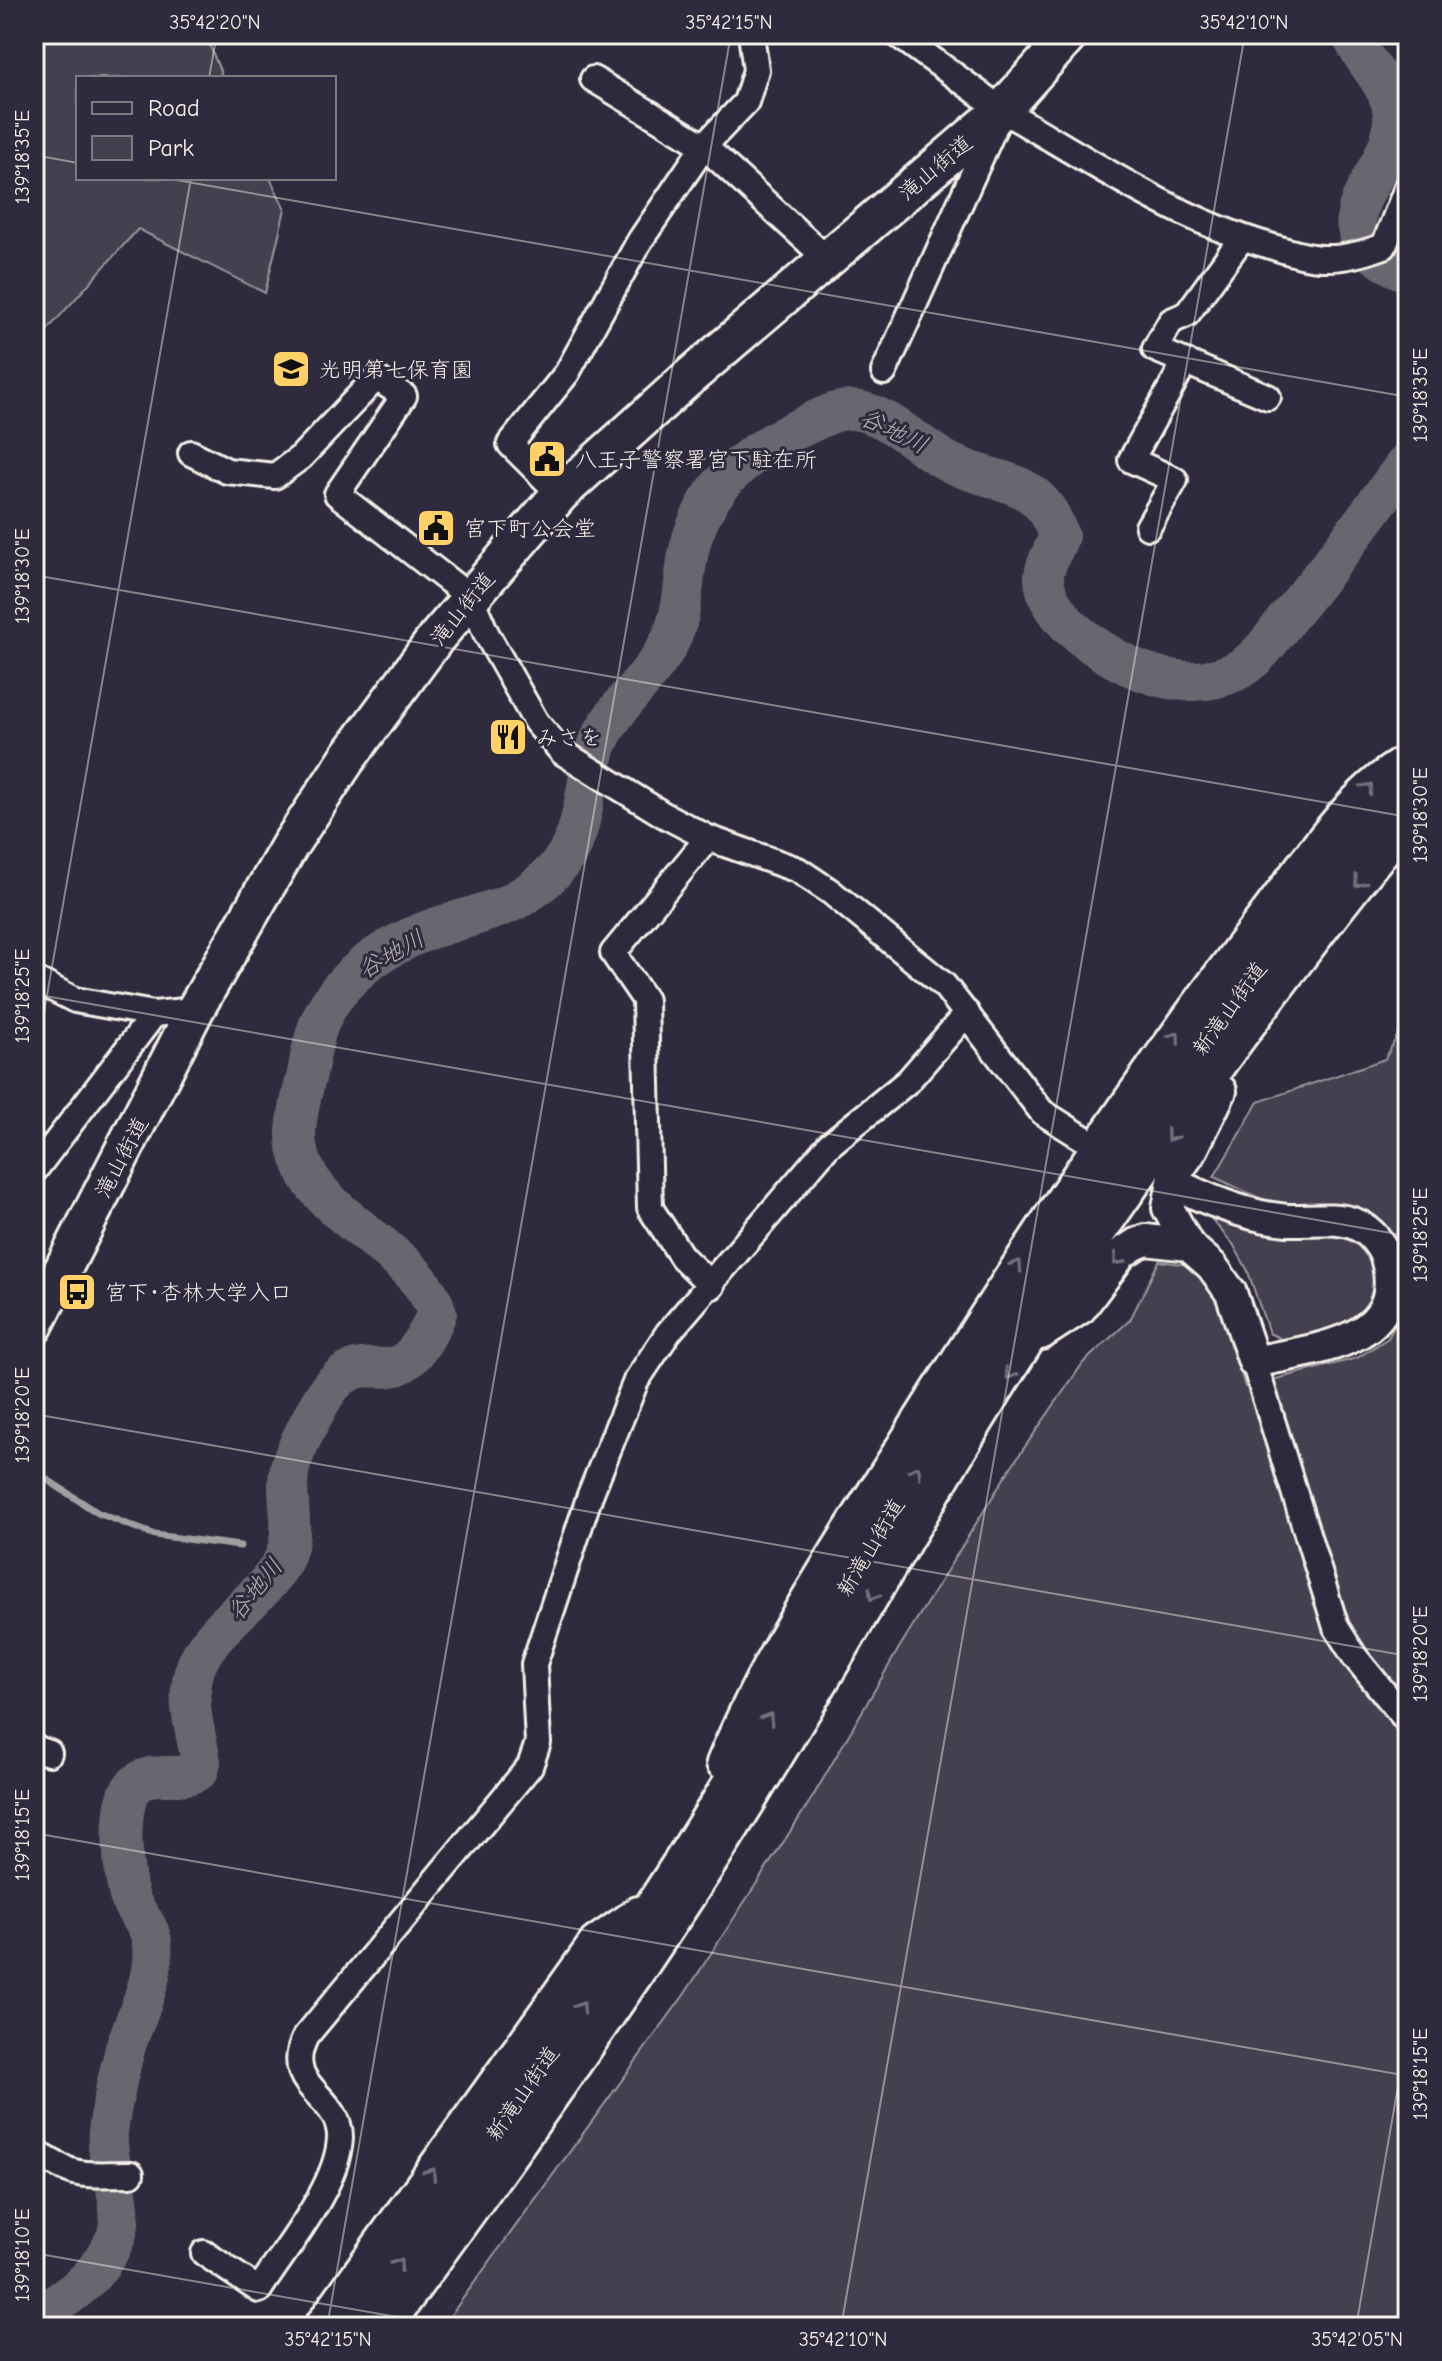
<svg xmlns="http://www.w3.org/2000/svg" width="1442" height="2361" font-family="'Comic Neue','Klee One',sans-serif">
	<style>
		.green { fill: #454050; stroke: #9c989c; stroke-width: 2 }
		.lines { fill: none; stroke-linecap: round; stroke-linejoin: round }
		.stream { stroke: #a19ea0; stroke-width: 7 }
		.river { stroke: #6a6670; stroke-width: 40 }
		.minor-casing { stroke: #f4f1e8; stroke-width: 30 }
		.major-casing { stroke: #f4f1e8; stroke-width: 36 }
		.highway-casing { stroke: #f4f1e8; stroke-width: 42 }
		.minor { stroke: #2f2a3d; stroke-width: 24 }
		.major { stroke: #2f2a3d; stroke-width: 30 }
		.highway { stroke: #2f2a3d; stroke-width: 36 }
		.oneway { stroke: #747079 }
		.ticks { fill: none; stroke: #f4f1e8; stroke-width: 2; stroke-opacity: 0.45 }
		.labels { text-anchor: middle; stroke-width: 6; stroke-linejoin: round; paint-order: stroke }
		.street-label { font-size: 22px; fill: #f4f1e8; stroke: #2f2a3d }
		.poi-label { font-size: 22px; fill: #f4f1e8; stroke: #2f2a3d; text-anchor: start }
		.water-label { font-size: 24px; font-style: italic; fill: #b6b2b2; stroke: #2f2a3d }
		.neatline { fill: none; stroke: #f4f1e8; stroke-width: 3 }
		.ticks-label { font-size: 20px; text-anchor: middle; fill: #f4f1e8 }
	</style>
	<rect width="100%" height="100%" fill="#2f2a3d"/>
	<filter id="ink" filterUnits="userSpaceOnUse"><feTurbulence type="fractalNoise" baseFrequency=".0125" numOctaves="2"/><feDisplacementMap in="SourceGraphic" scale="16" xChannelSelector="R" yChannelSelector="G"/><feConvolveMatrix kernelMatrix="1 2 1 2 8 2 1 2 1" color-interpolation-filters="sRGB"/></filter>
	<g filter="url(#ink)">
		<g class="green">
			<path d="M34 34H205L223 78H78V178H270L285 209 265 293 138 229 34 345Z"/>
			<path d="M1408 1016V1263L1392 1237 1294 1206 1266 1201 1214 1177 1258 1102 1385 1059Z"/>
			<path d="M1207 1214 1353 1236C1361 1243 1374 1252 1377 1264 1381 1286 1364 1320 1344 1329 1328 1336 1307 1339 1289 1343L1269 1333 1247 1269 1233 1244Z"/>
			<path d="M1159 1261 1188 1265 1217 1293 1245 1387 1357 1358 1388 1338 1408 1302V2327H442L684 1995 812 1798 899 1648 1011 1467 1083 1363 1130 1320Z"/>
		</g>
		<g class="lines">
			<path class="stream" d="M34 1471 98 1513 155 1535 240 1546"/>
			<g class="river">
				<path d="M1351 34C1362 62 1391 84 1393 115 1397 179 1299 225 1408 273"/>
				<path d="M34 2318C69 2297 98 2278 115 2239 129 2207 105 2167 108 2132 111 2105 118 2076 125 2049 135 2016 156 1980 152 1944 151 1926 137 1916 131 1901 122 1879 117 1807 132 1788 149 1766 178 1784 199 1770L201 1762C196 1731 185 1703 194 1672 208 1625 263 1602 284 1558 298 1527 283 1497 290 1467 295 1449 320 1399 332 1385 373 1340 397 1408 437 1313 417 1243 294 1214 296 1132 297 1113 302 1093 307 1074 310 1057 313 1039 319 1024 340 971 397 938 450 923 490 911 523 904 554 871 589 835 581 784 599 741 617 700 659 673 674 631 687 598 682 562 695 530 715 476 755 449 804 426 819 419 835 409 852 410 885 412 915 443 943 459 990 486 1039 472 1059 536 1055 548 1045 563 1044 575 1043 598 1064 623 1081 636 1123 668 1181 696 1234 672 1257 662 1274 635 1289 616 1331 566 1369 513 1408 461"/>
			</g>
			<defs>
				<g id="minor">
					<path d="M897 34 1002 110"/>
					<path d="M593 79 704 146 827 259"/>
					<path d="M1242 238 1187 314 1171 321 1155 349 1268 397"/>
					<path d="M884 372 1002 110C1089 160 1173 218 1270 246 1287 251 1306 258 1324 258 1345 259 1365 253 1384 246L1408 185"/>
					<path d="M191 453 227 471 275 476 301 457 376 378 404 396 337 494 471 598 486 633 536 722 562 752 664 815 708 838 798 870 831 892 944 985 1042 1112 1096 1146"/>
					<path d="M560 494 510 444 567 373 639 242 704 146 746 102 756 70 751 34"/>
					<path d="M1148 527 1175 480 1131 460 1184 364"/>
					<path d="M708 838 613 953 645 1000 650 1208 682 1257 712 1286"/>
					<path d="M34 979 75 1000 154 1014"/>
					<path d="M34 1171 154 1014 195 1010"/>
					<path d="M1254 1362 1336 1627 1355 1657 1408 1722"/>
					<path d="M34 1748 49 1753"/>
					<path d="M34 2151C79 2180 80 2174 131 2174"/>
					<path d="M204 2253 259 2290C285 2249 338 2186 340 2138 341 2094 279 2088 306 2036L530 1766 538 1743 534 1664 590 1495 636 1381 668 1333 829 1145 908 1081 967 1013"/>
				</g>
				<g id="major">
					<path d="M1188 1190C1220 1205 1252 1217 1287 1220 1309 1221 1335 1216 1355 1224 1371 1230 1385 1248 1388 1265 1404 1345 1310 1349 1254 1362L1231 1293 1212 1266 1188 1245 1168 1208 1174 1176 1192 1150 1221 1091"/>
					<path d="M1041 1334 1081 1308 1122 1253 1136 1244 1146 1240 1188 1245"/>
					<path d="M722 1763C769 1649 841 1543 907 1438 1017 1263 1130 1090 1256 926 1296 875 1351 788 1408 760"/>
					<path d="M319 2327 595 1942 638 1912"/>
					<path d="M352 2327C469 2168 586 2008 692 1841 803 1666 903 1484 1016 1310 1136 1126 1267 948 1408 780"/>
					<path d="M387 2327C500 2172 613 2016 717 1854 847 1651 959 1438 1096 1239 1195 1096 1299 956 1408 821"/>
				</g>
				<path id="highway" d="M34 1326 195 1010 290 845 347 759 436 638 560 494 686 380 1002 110 1070 34"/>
			</defs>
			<use href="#minor" class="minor-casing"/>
			<use href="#major" class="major-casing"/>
			<use href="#highway" class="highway-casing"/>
			<use href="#minor" class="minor"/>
			<use href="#major" class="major"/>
			<use href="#highway" class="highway"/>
		</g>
		<defs><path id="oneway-chevron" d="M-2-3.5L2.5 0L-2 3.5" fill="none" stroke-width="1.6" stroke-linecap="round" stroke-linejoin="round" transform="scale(2)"/></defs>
		<g class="oneway">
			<use href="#oneway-chevron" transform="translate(1368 788) rotate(-46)"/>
			<use href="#oneway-chevron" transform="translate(1359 882) rotate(129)"/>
			<use href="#oneway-chevron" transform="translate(1175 1037) rotate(-54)"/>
			<use href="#oneway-chevron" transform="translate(1171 1136) rotate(126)"/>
			<use href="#oneway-chevron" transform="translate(1118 1260) rotate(131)"/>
			<use href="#oneway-chevron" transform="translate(1017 1265) rotate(-57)"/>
			<use href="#oneway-chevron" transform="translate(1010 1374) rotate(122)"/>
			<use href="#oneway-chevron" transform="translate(916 1471) rotate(-59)"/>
			<use href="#oneway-chevron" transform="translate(873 1595) rotate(121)"/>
			<use href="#oneway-chevron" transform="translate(768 1718) rotate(-58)"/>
			<use href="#oneway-chevron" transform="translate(581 2007) rotate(-56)"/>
			<use href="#oneway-chevron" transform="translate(431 2173) rotate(-54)"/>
			<use href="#oneway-chevron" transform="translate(398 2264) rotate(-54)"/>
		</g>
	</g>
	<path class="ticks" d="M209 78 217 34M34 155 78 163M165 178 1408 397M34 575 1408 817M34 994 1408 1236M34 1069 191 178M34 1414 1408 1656M34 1833 1408 2076M34 2253 454 2327M327 2327 731 34M841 2327 1245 34M1356 2327 1408 2029"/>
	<defs>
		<symbol id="school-square" viewBox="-11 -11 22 22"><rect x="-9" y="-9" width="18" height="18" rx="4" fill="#ffd166" stroke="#2f2a3d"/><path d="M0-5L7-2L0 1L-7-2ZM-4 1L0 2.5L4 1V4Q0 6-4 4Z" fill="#111"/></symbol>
		<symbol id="civic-square" viewBox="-11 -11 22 22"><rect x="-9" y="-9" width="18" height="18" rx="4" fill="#ffd166" stroke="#2f2a3d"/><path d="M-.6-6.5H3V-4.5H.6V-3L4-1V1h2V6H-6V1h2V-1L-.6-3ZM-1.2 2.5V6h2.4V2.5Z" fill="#111"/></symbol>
		<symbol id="restaurant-square" viewBox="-11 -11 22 22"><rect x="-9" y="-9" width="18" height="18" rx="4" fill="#ffd166" stroke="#2f2a3d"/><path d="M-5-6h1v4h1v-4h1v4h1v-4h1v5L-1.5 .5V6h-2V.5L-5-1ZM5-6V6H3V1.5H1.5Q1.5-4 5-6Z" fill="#111"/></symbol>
		<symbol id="bus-square" viewBox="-11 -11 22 22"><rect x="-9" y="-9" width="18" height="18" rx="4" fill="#ffd166" stroke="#2f2a3d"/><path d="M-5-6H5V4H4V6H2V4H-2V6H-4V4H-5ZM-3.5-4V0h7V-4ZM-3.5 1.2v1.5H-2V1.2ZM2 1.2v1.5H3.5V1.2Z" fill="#111"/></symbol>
	</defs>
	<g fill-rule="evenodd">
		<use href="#school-square" x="269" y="347" width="44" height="44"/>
		<use href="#civic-square" x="525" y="437" width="44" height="44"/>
		<use href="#civic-square" x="414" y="506" width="44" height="44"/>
		<use href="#restaurant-square" x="486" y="715" width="44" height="44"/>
		<use href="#bus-square" x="55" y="1270" width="44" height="44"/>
	</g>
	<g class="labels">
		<g class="street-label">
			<text transform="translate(935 167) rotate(-40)" y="8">滝山街道</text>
			<text transform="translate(462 608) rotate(-51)" y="8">滝山街道</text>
			<text transform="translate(1229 1008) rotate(-54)" y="8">新滝山街道</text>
			<text transform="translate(121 1157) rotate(-62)" y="8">滝山街道</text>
			<text transform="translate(870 1547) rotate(-59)" y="8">新滝山街道</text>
			<text transform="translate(522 2093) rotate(-55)" y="8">新滝山街道</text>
		</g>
		<g class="poi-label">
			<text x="319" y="377">光明第七保育園</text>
			<text x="575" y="467">八王子警察署宮下駐在所</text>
			<text x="464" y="536">宮下町公会堂</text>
			<text x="536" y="745">みさを</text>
			<text x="105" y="1300">宮下･杏林大学入口</text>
		</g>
		<g class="water-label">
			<text transform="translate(894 431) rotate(26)" y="8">谷地川</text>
			<text transform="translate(391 954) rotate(-30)" y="8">谷地川</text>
			<text transform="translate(255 1589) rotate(-51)" y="8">谷地川</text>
		</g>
	</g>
	<rect width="1442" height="2361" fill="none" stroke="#2f2a3d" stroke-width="88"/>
	<rect x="76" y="76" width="260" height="104" fill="#2f2a3d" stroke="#7e7a81" stroke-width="2"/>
	<rect x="92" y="102" width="40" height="12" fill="#2f2a3d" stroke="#7e7a81" stroke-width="2"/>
	<text x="148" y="116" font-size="24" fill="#f4f1e8">Road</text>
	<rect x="92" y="136" width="40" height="24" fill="#454050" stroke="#7e7a81" stroke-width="2"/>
	<text x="148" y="156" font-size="24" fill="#f4f1e8">Park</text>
	<rect x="44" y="44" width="1354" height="2273" class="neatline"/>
	<g class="ticks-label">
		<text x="215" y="29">35°42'20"N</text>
		<text x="729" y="29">35°42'15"N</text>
		<text x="1244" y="29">35°42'10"N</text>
		<text transform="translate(22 157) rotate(-90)" y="7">139°18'35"E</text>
		<text transform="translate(1420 395) rotate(-90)" y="7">139°18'35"E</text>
		<text transform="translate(22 576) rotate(-90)" y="7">139°18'30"E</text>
		<text transform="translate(1420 815) rotate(-90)" y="7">139°18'30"E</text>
		<text transform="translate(22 996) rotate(-90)" y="7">139°18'25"E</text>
		<text transform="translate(1420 1235) rotate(-90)" y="7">139°18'25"E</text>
		<text transform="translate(22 1415) rotate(-90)" y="7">139°18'20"E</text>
		<text transform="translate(1420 1654) rotate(-90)" y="7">139°18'20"E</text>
		<text transform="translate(22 1835) rotate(-90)" y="7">139°18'15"E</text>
		<text transform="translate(1420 2074) rotate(-90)" y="7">139°18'15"E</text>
		<text transform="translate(22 2255) rotate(-90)" y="7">139°18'10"E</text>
		<text x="328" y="2346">35°42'15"N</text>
		<text x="843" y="2346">35°42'10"N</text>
		<text x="1357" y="2346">35°42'05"N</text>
	</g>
</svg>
